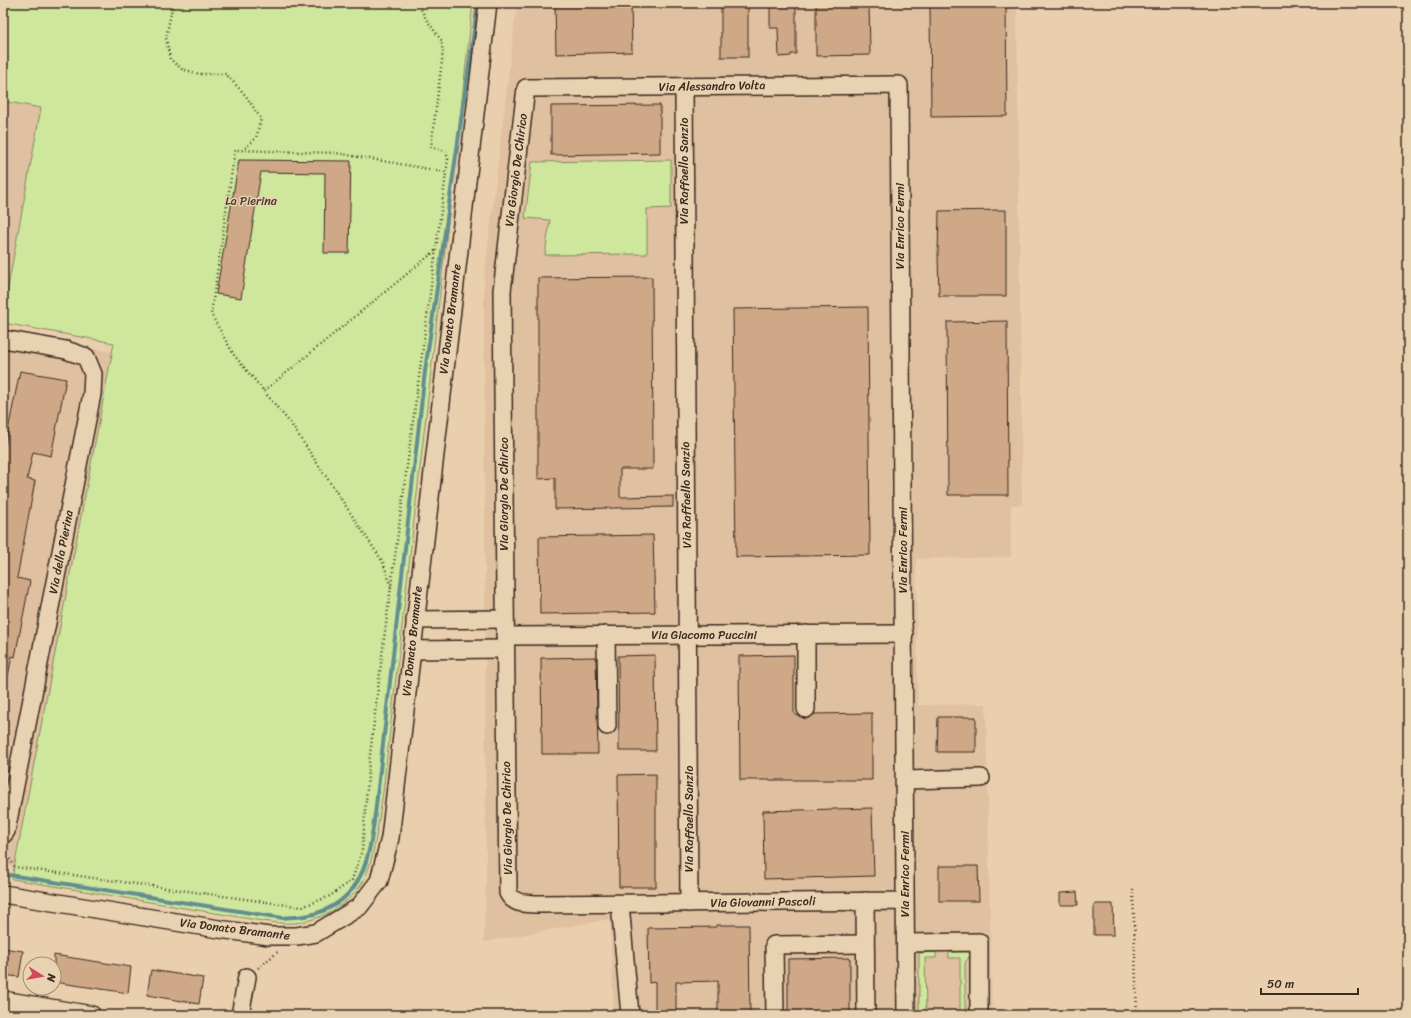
<svg xmlns="http://www.w3.org/2000/svg" width="1411" height="1018" font-family="Sriracha,sans-serif">
	<style>
		.built { fill: #dfc0a0 }
		.green { fill: #cee79d; stroke: #84885e }
		.lines { fill: none; stroke-linecap: round; stroke-linejoin: round }
		.stream { stroke: #648e8f; stroke-width: 4 }
		.building { fill: #cfa888; stroke: #3b2a1e }
		.minor-casing { stroke: #3b2a1e; stroke-width: 20 }
		.path { stroke: #3b2a1e; stroke-width: 2.5; stroke-dasharray: 1 3; stroke-linecap: butt }
		.minor { stroke: #e9d2b2; stroke-width: 17 }
		.labels { text-anchor: middle; stroke-width: 3; stroke-linejoin: round; paint-order: stroke }
		.street-label { font-size: 12px; fill: #3b2a1e; stroke: #e9d2b2 }
		.park-label { font-size: 12px; fill: #4a3d2b; stroke: #e9d2b2 }
	</style>
	<rect width="100%" height="100%" fill="#eacfae"/>
	<filter id="ink" filterUnits="userSpaceOnUse"><feTurbulence type="fractalNoise" baseFrequency=".025" numOctaves="2"/><feDisplacementMap in="SourceGraphic" scale="8" xChannelSelector="R" yChannelSelector="G"/><feConvolveMatrix kernelMatrix="1 2 1 2 8 2 1 2 1" color-interpolation-filters="sRGB"/></filter>
	<g filter="url(#ink)">
		<g class="built">
			<path d="M3 3H61L3 314Z"/>
			<path d="M517 3H1017L1022 505H1011V557L916 559 918 705 986 704 992 1015H614L610 919 484 942 486 881 484 280Z"/>
			<path d="M3 332 112 352 15 867 3 865Z"/>
		</g>
		<g class="green">
			<path d="M3 3H473L383 792C379 816 374 866 361 885 346 906 319 921 294 923 284 924 273 922 263 921L12 879 114 343 3 323V314L41 108 3 101Z"/>
			<path d="M671 160V208L647 209V254L545 255 550 220 525 218 532 162Z"/>
			<path d="M936 952V958H925L926 1015H919V953Z"/>
			<path d="M949 952H972L965 963V1015H960V958H949Z"/>
		</g>
		<g class="lines">
			<path class="stream" d="M3 874 283 918C293 917 304 917 314 914 366 899 370 852 376 806L425 371 478 3"/>
		</g>
		<g class="building">
			<path d="M555 3H631L632 52 556 54Z"/>
			<rect x="721" y="3" width="27" height="54"/>
			<path d="M770 3H796V54H791V56L779 57 778 28H770Z"/>
			<path d="M816 3H869L870 55 816 56Z"/>
			<path d="M930 3H1006L1007 116 931 117Z"/>
			<path d="M660 105V153L551 155V106Z"/>
			<path d="M239 160 351 161 349 253H324L325 173 261 172 241 298 216 294Z"/>
			<path d="M1006 210V296H939L938 254 939 211Z"/>
			<path d="M652 277 653 469H620V497L673 496V507L555 509V478L538 479V278Z"/>
			<path d="M868 307 870 555 736 557 733 309Z"/>
			<path d="M1007 321 1008 495H948L947 322Z"/>
			<path d="M20 371 66 379 51 456 33 452 27 479 35 481 17 578 30 581 15 657 12 656 8 676H3V455Z"/>
			<path d="M653 535 655 612 540 614 539 537Z"/>
			<path d="M655 655 656 751H619L618 656Z"/>
			<path d="M794 655V714L806 719 815 714 872 713V780H740L739 656Z"/>
			<path d="M596 657 598 754H542L541 658Z"/>
			<path d="M938 717H976V752H937Z"/>
			<path d="M656 774V887H619L618 775Z"/>
			<path d="M872 808 874 876 764 879 763 811Z"/>
			<path d="M939 866H978L979 901H939Z"/>
			<path d="M1077 892 1078 905H1060V893Z"/>
			<path d="M1094 904H1113L1114 935H1094Z"/>
			<path d="M717 925H749L750 1015H718V981L676 982V1015H655V982L649 983 648 928 717 927Z"/>
			<path d="M3 948 23 951 19 977 3 975Z"/>
			<path d="M54 955 131 967 128 993 54 982Z"/>
			<path d="M850 958V1015H788V959Z"/>
			<path d="M151 970 203 978 199 1004 147 995Z"/>
		</g>
		<g class="lines">
			<defs>
				<g id="minor">
					<path d="M684 87 689 903"/>
					<path d="M3 339 66 350 86 357 93 374 92 394 6 831 3 835"/>
					<path d="M415 620 504 619"/>
					<path d="M806 634V709"/>
					<path d="M606 635 607 726"/>
					<path d="M505 636 904 634"/>
					<path d="M412 650 505 649"/>
					<path d="M905 780 981 778"/>
					<path d="M3 894 219 929 269 936H297L316 933 359 907 379 881 390 838 488 3"/>
					<path d="M865 901 866 1015"/>
					<path d="M905 901 538 904C526 903 514 905 508 893L502 291 526 88 899 85 906 1015"/>
					<path d="M620 904 630 1015"/>
					<path d="M906 943 979 942V1015"/>
					<path d="M3 1000 92 1015"/>
					<path d="M240 1015 247 977"/>
					<path d="M775 1015 774 945 865 944"/>
				</g>
			</defs>
			<use href="#minor" class="minor-casing"/>
			<g class="path">
				<path d="M173 3 166 38 170 59 182 69 199 74H226L246 96 261 119 256 138 243 150"/>
				<path d="M264 391 435 251"/>
				<path d="M391 586 383 562 291 424 234 355 211 314 235 150 336 153 446 172"/>
				<path d="M3 849 15 867 302 907 330 896 352 880 362 851 369 763 384 639 448 159 446 151 431 147 443 53 441 40 426 19 418 3"/>
				<path d="M1133 889 1137 1015"/>
				<path d="M258 968 279 951"/>
			</g>
			<use href="#minor" class="minor"/>
		</g>
	</g>
	<g class="labels">
		<g class="street-label">
			<text transform="translate(712 86) rotate(-1)" y="4">Via Alessandro Volta</text>
			<text transform="translate(516 170) rotate(-83)" y="4">Via Giorgio De Chirico</text>
			<text transform="translate(684 171) rotate(-90)" y="4">Via Raffaello Sanzio</text>
			<text transform="translate(900 226) rotate(-90)" y="4">Via Enrico Fermi</text>
			<text transform="translate(450 319) rotate(-83)" y="4">Via Donato Bramante</text>
			<text transform="translate(504 494) rotate(-90)" y="4">Via Giorgio De Chirico</text>
			<text transform="translate(686 495) rotate(-91)" y="4">Via Raffaello Sanzio</text>
			<text transform="translate(903 550) rotate(-90)" y="4">Via Enrico Fermi</text>
			<text transform="translate(61 552) rotate(-79)" y="4">Via della Pierina</text>
			<text x="704" y="639">Via Giacomo Puccini</text>
			<text transform="translate(412 641) rotate(-84)" y="4">Via Donato Bramante</text>
			<text transform="translate(507 818) rotate(-91)" y="4">Via Giorgio De Chirico</text>
			<text transform="translate(689 819) rotate(-90)" y="4">Via Raffaello Sanzio</text>
			<text transform="translate(905 874) rotate(-90)" y="4">Via Enrico Fermi</text>
			<text transform="translate(763 902) rotate(-1)" y="4">Via Giovanni Pascoli</text>
			<text transform="translate(235 929) rotate(7)" y="4">Via Donato Bramante</text>
		</g>
		<g class="park-label">
			<text x="251" y="205">La Pierina</text>
		</g>
	</g>
	<rect width="1411" height="1018" fill="none" stroke="#e9d2b2" stroke-width="16"/>
	<rect x="8" y="8" width="1395" height="1002" fill="none" stroke="#3b2a1e" stroke-width="1.5" filter="url(#ink)"/>
	<g transform="translate(42 976) rotate(101)"><circle r="19" fill="#e9d2b2" stroke="#a38f77"/>
	<path d="M0-3L7 15L0 10L-7 15Z" fill="#d1495b"/>
	<text y="-6" font-size="11" font-weight="bold" text-anchor="middle" fill="#3b2a1e">N</text>
	</g>
	<path d="M1261 988v6h97v-6" fill="none" stroke="#3b2a1e" stroke-width="2"/>
	<text x="1267" y="988" font-size="12" fill="#3b2a1e" stroke="#e9d2b2" stroke-width="3" paint-order="stroke">50 m</text>
</svg>
